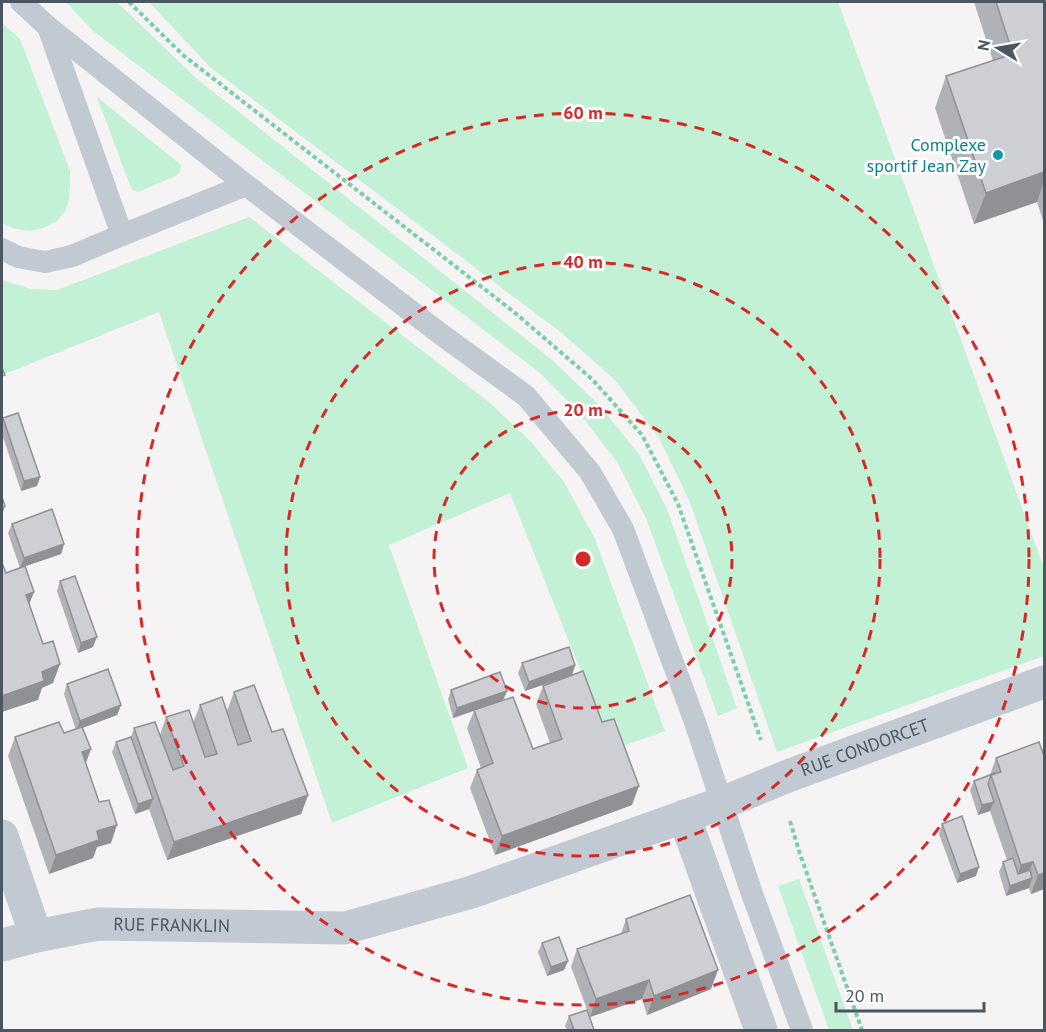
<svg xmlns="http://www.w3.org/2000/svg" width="1046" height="1032" font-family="'PT Sans',sans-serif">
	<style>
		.green { fill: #c3f1d5 }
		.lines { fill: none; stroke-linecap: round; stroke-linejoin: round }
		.path { stroke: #7ad0a6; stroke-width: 4; stroke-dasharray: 4.5 3; stroke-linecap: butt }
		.lane { stroke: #c1cad2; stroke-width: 22 }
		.street { stroke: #c1cad2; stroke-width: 33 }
		.wall { fill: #b0b2b7 }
		.shaded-wall { fill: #909195 }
		.building { fill: #cdcfd5; stroke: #909195; stroke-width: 1.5 }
		.ring { fill: none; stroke: #d62828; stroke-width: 3; stroke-dasharray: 10 8 }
		.culture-dot { fill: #0f9aa8; stroke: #fff; stroke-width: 2 }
		.labels { text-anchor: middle; stroke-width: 6; stroke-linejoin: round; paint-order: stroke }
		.culture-label { font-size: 18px; fill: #0d838f; stroke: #fff; text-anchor: end }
		.street-label { font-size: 18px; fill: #4a5661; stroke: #fff }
		.centre { fill: #d62828; stroke: #fff; stroke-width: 3 }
		.ring-label { font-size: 18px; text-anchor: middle; font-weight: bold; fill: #d62828; stroke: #fff; stroke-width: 6; stroke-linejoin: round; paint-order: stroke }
	</style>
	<rect width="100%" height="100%" fill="#f5f3f3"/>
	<g class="green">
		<path d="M66 2H117L196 78 551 359 599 405 639 454 667 509 737 708 718 716 646 518 617 462 581 415 540 373 92 30Z"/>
		<path d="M149 2H838L1044 568V656L777 752 689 500 659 438 616 381 563 334 210 67Z"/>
		<path d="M2 23 20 39 70 171V185L69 200 65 211 57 221 43 228 30 231 15 229 2 223Z"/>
		<path d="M97 97 181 165 180 172 176 176 138 192 133 190 130 185Z"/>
		<path d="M249 217 490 403 531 442 564 482 595 539 665 731 612 750 510 493 389 545 468 768 332 823 159 312 2 375V280L31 289 57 290Z"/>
		<path d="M799 879 853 1030H829L778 886Z"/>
	</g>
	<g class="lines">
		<g class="path">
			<path d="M129 2 183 55 514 312 592 379 642 435 678 504 761 740"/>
			<path d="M790 821 800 854 862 1030"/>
		</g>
		<g class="lane">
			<path d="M21 2 47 26 246 185 442 335 526 396 590 472 623 529 695 722 751 891 802 1030"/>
			<path d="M48 27 122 235"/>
			<path d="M2 249 18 257 45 262 72 256 122 235 246 185"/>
		</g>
		<g class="street">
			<path d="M684 816 761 1030"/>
			<path d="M2 836 36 936"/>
			<path id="s1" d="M2 945 36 936 98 924 345 928 472 892 722 803 788 776 1044 682"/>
		</g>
	</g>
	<g class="wall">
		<path d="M974 2H1044V224L1037 202 974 224 935 108 946 76 993 61Z"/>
		<path d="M3 418 40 477 37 486 21 491 2 434V422Z"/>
		<path d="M12 524 64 544 61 554 20 568 8 533Z"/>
		<path d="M60 581 93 647 78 653 57 591Z"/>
		<path d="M522 663 575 665 572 675 525 691 518 673Z"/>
		<path d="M67 684 121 705 117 715 83 728 91 749 86 763 111 843 97 847 93 858 49 874 8 756 15 737 64 733 76 730 64 694Z"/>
		<path d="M543 686 632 805 495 855 470 788 477 770 481 768 467 728 474 711 453 718 448 699 451 690 507 691 503 700 533 749 550 743 536 704Z"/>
		<path d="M234 692 272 732 308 795 301 814 167 860 149 809 135 814 112 752 116 742 131 737 134 728 160 735 166 717 193 723 200 705 238 745H239L227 711Z"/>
		<path d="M1044 756V889L1031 894 1029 888 1006 896 999 872 1003 862 1007 860 990 811 978 815 970 790 974 781 990 775 996 758Z"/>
		<path d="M942 824 976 876 957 883 939 834Z"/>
		<path d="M626 919 711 989 647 1015 642 999 590 1017 571 967 577 949 621 934Z"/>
		<path d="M542 943 568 961 564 970 547 976 538 952Z"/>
		<path d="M569 1016 594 1030H567L565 1026Z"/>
	</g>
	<g class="shaded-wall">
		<path d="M1044 172V181L1037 202 974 224 986 193Z"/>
		<path d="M40 477 37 486 21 491 24 481Z"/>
		<path d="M5 506 2 516V508Z"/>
		<path d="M64 544 61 554 20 568 24 558Z"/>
		<path d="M34 592 27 610 26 595Z"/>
		<path d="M97 637 93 647 78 653 81 643Z"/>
		<path d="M60 664 53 683 42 688 38 700 2 712V696L42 672Z"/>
		<path d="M575 665 572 675 525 691 529 682Z"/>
		<path d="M507 691 503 700 453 718 457 708Z"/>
		<path d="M121 705 117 715 76 730 80 721Z"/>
		<path d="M91 749 84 767 82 752Z"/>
		<path d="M639 786 632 805 495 855 502 836Z"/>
		<path d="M308 795 301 814 167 860 174 842Z"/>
		<path d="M153 799 149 809 135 814 138 804Z"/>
		<path d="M994 802 990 811 978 815 982 805Z"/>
		<path d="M117 825 111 843 97 847 93 858 49 874 56 855 97 831Z"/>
		<path d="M1033 862 1026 880 1015 884 1021 865Z"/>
		<path d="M979 867 976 876 957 883 960 874Z"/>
		<path d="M1044 873V889L1031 894 1038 875Z"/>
		<path d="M1032 878 1029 888 1006 896 1010 886Z"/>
		<path d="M568 961 564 970 547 976 551 967Z"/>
		<path d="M718 970 711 989 647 1015 654 996Z"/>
		<path d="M649 980 642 999 590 1017 596 999Z"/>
	</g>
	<g class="building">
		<path d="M996 2H1044V172L986 193 946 76 1013 54Z"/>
		<path d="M2 368 5 375 2 376Z"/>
		<path d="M18 413 40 477 24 481 3 418Z"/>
		<path d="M2 497 5 506 2 508Z"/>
		<path d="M52 509 64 544 24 558 12 524Z"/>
		<path d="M2 563 6 573 25 566 34 592 26 595 43 644 53 641 60 664 42 672 44 681 2 696Z"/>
		<path d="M75 576 97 637 81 643 60 581Z"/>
		<path d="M569 647 575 665 529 682 522 663Z"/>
		<path d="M108 669 121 705 80 721 67 684Z"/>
		<path d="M583 671 602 722 614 719 639 786 502 836 477 770 493 763 474 710 513 697 533 749 544 745 562 739 543 686Z"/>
		<path d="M500 672 507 691 457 708 451 690Z"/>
		<path d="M254 685 272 732 283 729 308 795 174 842 134 728 155 722 173 770 184 766 166 717 189 710 205 757 217 754 200 705 222 697 238 745 251 741 234 692Z"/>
		<path d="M59 722 64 733 82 727 91 749 82 752 99 802 109 800 117 825 97 831 99 840 56 855 15 737Z"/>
		<path d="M131 737 153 799 138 804 116 742Z"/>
		<path d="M1039 742 1044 756V873L1038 875 1033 862 1021 865 991 775 1001 772 996 758Z"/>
		<path d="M995 773 991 775 988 784 994 802 982 805 974 781Z"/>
		<path d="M962 816 979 867 960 874 942 824Z"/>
		<path d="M1013 858 1018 874 1030 870 1032 878 1010 886 1003 862Z"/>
		<path d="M690 895 718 970 654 996 649 980 596 999 577 949 629 931 626 919Z"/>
		<path d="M559 937 568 961 551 967 542 943Z"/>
		<path d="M587 1010 594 1030H574L569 1016Z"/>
	</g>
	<g class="ring">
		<circle cx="583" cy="559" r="149"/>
		<circle cx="583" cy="559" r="297"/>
		<circle cx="583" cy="559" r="446"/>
	</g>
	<circle class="culture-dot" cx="998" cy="155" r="6"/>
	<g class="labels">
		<g class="culture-label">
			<text x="986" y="151">Complexe<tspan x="986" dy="21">sportif Jean Zay</tspan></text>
		</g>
		<g class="street-label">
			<text dy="6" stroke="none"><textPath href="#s1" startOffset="896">RUE CONDORCET</textPath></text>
			<text dy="6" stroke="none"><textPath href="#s1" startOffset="172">RUE FRANKLIN</textPath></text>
		</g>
	</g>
	<circle cx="583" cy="559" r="9" class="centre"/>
	<g class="ring-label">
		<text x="583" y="119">60 m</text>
		<text x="583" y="268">40 m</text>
		<text x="583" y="416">20 m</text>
	</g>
	<rect width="1046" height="1032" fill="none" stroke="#4a5661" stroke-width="6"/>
	<g transform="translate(998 48) rotate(281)" stroke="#ffffff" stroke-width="4.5" paint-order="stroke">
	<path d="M0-4.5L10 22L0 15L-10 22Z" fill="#4a5661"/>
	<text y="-9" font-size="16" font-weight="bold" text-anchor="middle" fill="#4a5661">N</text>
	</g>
	<path d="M836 1002v9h148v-9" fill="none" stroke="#4a5661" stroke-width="3"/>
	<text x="845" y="1002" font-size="18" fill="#4a5661" stroke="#ffffff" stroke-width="4.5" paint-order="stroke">20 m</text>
</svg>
